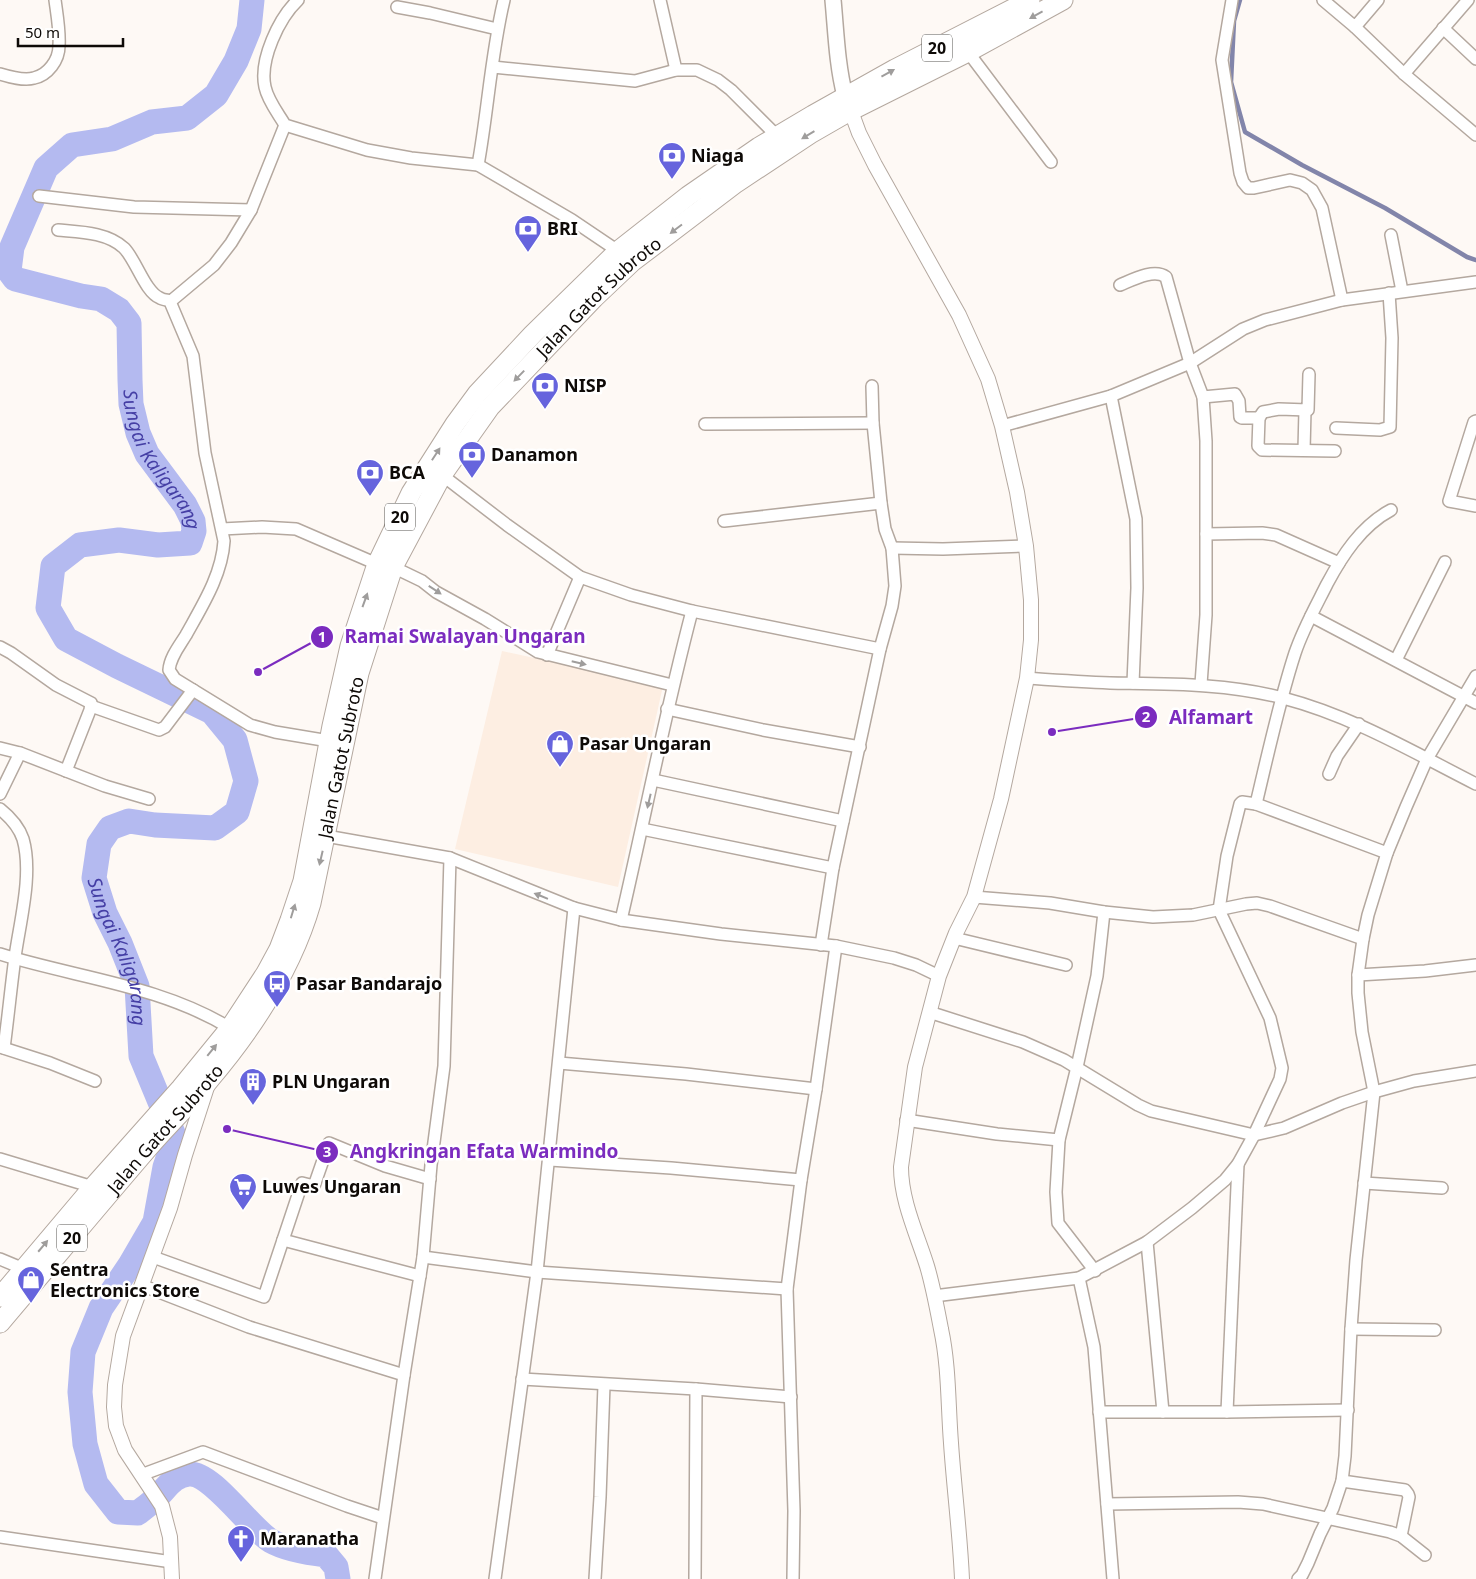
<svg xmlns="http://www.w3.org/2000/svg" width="1476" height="1579" font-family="'Noto Sans',sans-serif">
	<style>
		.built { fill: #fdeee2 }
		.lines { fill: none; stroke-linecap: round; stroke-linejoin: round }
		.stream { stroke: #8285aa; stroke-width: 4.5 }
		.river { stroke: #b4baf0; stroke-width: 25 }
		.minor-casing { stroke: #b4a89f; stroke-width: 14 }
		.tertiary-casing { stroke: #b4a89f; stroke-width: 16 }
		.secondary-casing { stroke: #b4a89f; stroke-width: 18 }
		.trunk-casing { stroke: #b4a89f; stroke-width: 21 }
		.minor { stroke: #fff; stroke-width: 11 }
		.tertiary { stroke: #fff; stroke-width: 14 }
		.secondary { stroke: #fff; stroke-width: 15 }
		.trunk { stroke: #fff; stroke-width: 19 }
		.oneway { fill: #9f9d9c }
		.labels { text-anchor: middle; stroke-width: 5; stroke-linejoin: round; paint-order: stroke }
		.shield { fill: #fff; stroke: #565451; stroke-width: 1 }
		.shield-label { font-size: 16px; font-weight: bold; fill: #0e0a07 }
		.poi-label { font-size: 18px; font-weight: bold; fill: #0e0a07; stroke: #fff; text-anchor: start }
		.street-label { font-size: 18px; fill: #0e0a07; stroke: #fff }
		.water-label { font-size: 19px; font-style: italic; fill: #453fa5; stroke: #fff }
		.leader { fill: none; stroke: #7b2cbf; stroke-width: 2 }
		.callout-dot { fill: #7b2cbf; stroke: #fff; stroke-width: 2 }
		.mark-label { font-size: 15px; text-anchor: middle; font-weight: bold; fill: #fff }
		.callout-label { font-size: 19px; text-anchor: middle; font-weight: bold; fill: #7b2cbf; stroke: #fff; stroke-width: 5; stroke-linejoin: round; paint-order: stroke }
	</style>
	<rect width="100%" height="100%" fill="#fef9f5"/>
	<path class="built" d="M502 651 663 686 618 887 455 849Z"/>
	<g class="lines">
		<path class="stream" d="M1240 0 1234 21 1231 82 1245 132 1302 165 1385 208 1467 257 1476 260"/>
		<path class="river" id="s1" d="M252 0 249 29 236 61 216 95 187 118 152 122 112 139 72 145 46 168 12 247 9 271 15 279 81 296 101 299 119 310 129 323 130 380 131 404 138 433 147 454 185 505 193 521 194 531 190 543 158 545 119 540 80 545 53 566 48 608 66 639 117 666 212 712 235 740 246 781 237 812 215 828 155 825 129 821 110 828 99 844 94 878 105 913 120 943 137 986 141 1056 175 1138 165 1167 155 1222 130 1265 101 1308 83 1352 80 1392 85 1444 96 1484 118 1512 138 1513C144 1508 150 1504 156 1498 166 1489 173 1475 189 1474 212 1472 250 1529 271 1541 287 1550 308 1553 326 1555L336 1567 338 1579"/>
		<defs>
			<g id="minor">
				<path d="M298 0C279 18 259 60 265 87 268 101 278 113 285 125L367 150 411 158 478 165 572 220 618 251"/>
				<path d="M660 0 676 70"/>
				<path d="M1232 0 1222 60 1240 173 1243 182 1248 188H1254L1290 180 1302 183 1312 190 1322 208 1342 300"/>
				<path d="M1323 0 1355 27 1378 0"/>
				<path d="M1468 0 1404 74 1476 135"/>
				<path d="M397 7 430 13 497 29"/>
				<path d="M1355 27 1404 74"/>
				<path d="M1443 28 1476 59"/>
				<path d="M968 52 1051 162"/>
				<path d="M493 67 635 81 676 70H697L718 80 731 90 777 136"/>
				<path d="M0 74C10 77 24 81 34 78 48 75 59 60 59 46 60 31 57 15 55 0"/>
				<path d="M285 125 251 210 231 243 214 265 171 301V304L193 356 205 453 224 541C222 575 202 606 186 635 180 645 170 657 169 670L175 679 250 725 275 732 329 741"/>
				<path d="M478 165C488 110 491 54 504 0"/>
				<path d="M39 196 134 207 251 210"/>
				<path d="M58 230C79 232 107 232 124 248 136 260 145 292 160 298 163 300 168 300 171 301"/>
				<path d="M1391 235 1402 291"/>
				<path d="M1120 285C1132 280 1154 268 1166 277L1190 363 1203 397 1206 441V615L1201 684"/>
				<path d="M1111 396 1136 519 1137 588 1133 683"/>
				<path d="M1203 397 1235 394 1239 401 1240 417 1242 418H1259L1258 446 1262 450 1335 451"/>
				<path d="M1259 418 1263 412 1279 409 1308 410 1309 374"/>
				<path d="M1476 421 1474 422 1449 501 1476 506"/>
				<path d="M705 424 873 423"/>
				<path d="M1002 426 1111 396 1190 363 1243 329 1265 320 1342 300 1476 282"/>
				<path d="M1336 428 1380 430 1390 427 1392 338 1389 293"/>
				<path d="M1304 450 1305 410"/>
				<path d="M442 475 507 525 580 577 631 595 692 611 880 649"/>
				<path d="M724 521 881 503"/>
				<path d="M222 529 262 527 296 529 377 564"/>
				<path d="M1206 534 1262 533 1276 535 1339 563"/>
				<path d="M892 548 943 549 1026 546"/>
				<path d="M393 567 422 581 436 592 485 619 538 652 672 685"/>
				<path d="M1311 616 1476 703"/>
				<path d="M0 647 11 653 56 685 91 703 90 710 66 771"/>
				<path d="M547 655 580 577"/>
				<path d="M1396 660 1445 562"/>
				<path d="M1027 678C1055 680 1082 682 1110 683 1168 684 1226 683 1283 698 1352 716 1413 752 1476 784"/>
				<path d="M91 706 159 730 165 727 193 690"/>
				<path d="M667 709 763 730 860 747"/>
				<path d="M0 748 20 753 105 786 149 799"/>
				<path d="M1329 774 1337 756 1359 724"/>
				<path d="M653 780 843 821"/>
				<path d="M0 794 20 753"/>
				<path d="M1256 804 1387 853"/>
				<path d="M0 809C10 817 19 827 23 839 33 874 20 921 15 957 11 987 8 1018 4 1048"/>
				<path d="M642 829 833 868"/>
				<path d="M326 836 450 858 574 908 621 920 721 934 836 946 894 958 916 965 939 976"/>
				<path d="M974 897 1050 903 1104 912 1153 917 1193 915 1246 904 1257 903 1270 906 1363 939"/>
				<path d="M621 920C645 817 665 713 692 611"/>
				<path d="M954 938 1066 965"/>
				<path d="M821 945 833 868 880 649 892 606 895 586 892 548 885 529 881 503 873 423 872 386"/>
				<path d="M0 954C77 978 159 985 230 1028"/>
				<path d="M1358 975 1425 971 1476 965"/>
				<path d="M929 1012 1023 1042 1064 1060 1138 1105 1151 1111 1254 1135 1284 1128 1342 1103 1374 1092 1414 1081 1476 1071"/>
				<path d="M0 1047 50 1063 95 1081"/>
				<path d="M559 1063 686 1074 816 1089"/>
				<path d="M906 1120 997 1134 1059 1140"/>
				<path d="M0 1159 93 1187"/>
				<path d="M550 1160 671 1168 801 1180"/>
				<path d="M1364 1183 1442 1188"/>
				<path d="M283 1240 420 1276"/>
				<path d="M1147 1242 1163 1412"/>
				<path d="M153 1257 264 1297 302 1183 314 1186 329 1143 385 1166 430 1179"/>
				<path d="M423 1257 537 1272 787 1289"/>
				<path d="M0 1259 24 1269"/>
				<path d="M1095 1271 1058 1223 1056 1192 1059 1140 1077 1067 1097 976 1104 912"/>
				<path d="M141 1285 249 1327 404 1375"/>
				<path d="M934 1296 1079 1278"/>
				<path d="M1351 1329 1435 1330"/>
				<path d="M522 1379 696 1389 791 1397"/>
				<path d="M1099 1412H1227L1348 1410"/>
				<path d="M1227 1412 1238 1164"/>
				<path d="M141 1475 203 1452 347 1506 383 1518"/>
				<path d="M1342 1481 1405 1490 1408 1494 1409 1497 1401 1536"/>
				<path d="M1107 1504 1238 1502 1263 1504 1390 1532 1401 1536 1425 1555"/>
				<path d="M0 1537 172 1562"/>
				<path d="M375 1579 404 1375 423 1257 431 1165 444 1066 450 858"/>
				<path d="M495 1579 537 1272 574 908"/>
				<path d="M595 1579 600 1497 604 1385"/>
				<path d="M695 1579 696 1389"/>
				<path d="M793 1579 794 1511 787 1289 801 1180 816 1089 836 946"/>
				<path d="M1113 1579 1094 1347 1079 1278 1147 1242 1192 1208 1225 1180 1238 1164 1254 1135 1280 1079 1282 1068 1270 1018 1219 910 1227 856 1240 804 1242 802 1256 804C1268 754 1279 702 1295 653 1303 629 1316 606 1327 584 1342 556 1361 526 1391 510"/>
				<path d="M1298 1579 1302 1575 1308 1563 1320 1534 1333 1508 1342 1481 1345 1456 1351 1329 1356 1260 1374 1092 1362 1032 1358 993V975L1363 939 1368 915 1387 853 1406 807 1427 759 1476 676"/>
			</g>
			<g id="tertiary">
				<path d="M848 103 859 133 875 165 959 315 988 379 1002 426 1017 492 1026 546 1031 600V640L1027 678 1001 799 974 897 956 933 939 976 915 1067 901 1167C901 1201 917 1234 927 1266 933 1286 937 1308 941 1329 949 1366 948 1405 951 1443 954 1488 960 1533 962 1579"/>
				<path d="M172 1579 170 1537 162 1506 125 1450 116 1426 114 1407 115 1385 123 1336 170 1208 185 1155 207 1087"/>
			</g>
			<path id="secondary" d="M833 0C836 32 837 65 845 96"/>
			<g id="trunk">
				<path d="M0 1297 93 1187 181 1088 230 1028 266 973 279 949 290 920 303 881 332 726 350 646 377 564 411 493 455 424 477 394 533 334 618 251 688 196 759 147 813 115 895 69 1030 0"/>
				<path id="s2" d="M0 1323C50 1264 99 1205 149 1147 169 1124 191 1103 210 1079 254 1027 292 969 311 903L359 673 393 567 442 475 490 407 594 298 632 262 736 183 810 134 850 111 968 52 1063 0"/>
			</g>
		</defs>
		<use href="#minor" class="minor-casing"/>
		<use href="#tertiary" class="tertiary-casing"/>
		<use href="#secondary" class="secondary-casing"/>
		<use href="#trunk" class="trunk-casing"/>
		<use href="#minor" class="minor"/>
		<use href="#tertiary" class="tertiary"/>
		<use href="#secondary" class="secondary"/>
		<use href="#trunk" class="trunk"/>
	</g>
	<defs><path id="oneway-solid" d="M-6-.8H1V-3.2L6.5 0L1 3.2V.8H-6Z" transform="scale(1.25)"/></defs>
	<g class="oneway">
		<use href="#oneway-solid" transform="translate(1036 15) rotate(151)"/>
		<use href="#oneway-solid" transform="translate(888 73) rotate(-29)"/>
		<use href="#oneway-solid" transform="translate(808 135) rotate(149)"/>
		<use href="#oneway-solid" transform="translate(676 229) rotate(143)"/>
		<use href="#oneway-solid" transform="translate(519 376) rotate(134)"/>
		<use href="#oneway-solid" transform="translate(436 454) rotate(-57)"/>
		<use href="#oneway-solid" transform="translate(435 590) rotate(33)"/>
		<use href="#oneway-solid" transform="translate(365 600) rotate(-70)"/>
		<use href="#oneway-solid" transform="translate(579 663) rotate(13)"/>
		<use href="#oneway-solid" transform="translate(649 801) rotate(103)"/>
		<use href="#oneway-solid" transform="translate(321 858) rotate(103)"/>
		<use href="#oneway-solid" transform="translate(541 896) rotate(-158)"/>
		<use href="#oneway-solid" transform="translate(293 911) rotate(-73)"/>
		<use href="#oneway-solid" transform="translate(212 1050) rotate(-51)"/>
		<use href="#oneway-solid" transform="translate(43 1246) rotate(-50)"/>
	</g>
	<defs>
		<symbol id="bank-pin" viewBox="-11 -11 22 30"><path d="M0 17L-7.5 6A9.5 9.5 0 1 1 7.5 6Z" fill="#6664dd" stroke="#fff"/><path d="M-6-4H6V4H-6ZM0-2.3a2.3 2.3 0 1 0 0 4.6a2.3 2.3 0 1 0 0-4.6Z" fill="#fff"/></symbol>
		<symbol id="shop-pin" viewBox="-11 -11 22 30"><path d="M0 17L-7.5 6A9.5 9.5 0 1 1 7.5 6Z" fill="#6664dd" stroke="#fff"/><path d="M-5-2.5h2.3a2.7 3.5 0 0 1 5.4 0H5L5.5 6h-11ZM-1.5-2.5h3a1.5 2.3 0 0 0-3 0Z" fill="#fff"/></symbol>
		<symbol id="bus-pin" viewBox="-11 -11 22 30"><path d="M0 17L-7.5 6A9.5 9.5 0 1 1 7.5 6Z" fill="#6664dd" stroke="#fff"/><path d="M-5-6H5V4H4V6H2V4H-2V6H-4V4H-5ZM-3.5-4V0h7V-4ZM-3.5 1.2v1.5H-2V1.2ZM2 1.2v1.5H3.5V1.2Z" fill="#fff"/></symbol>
		<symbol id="building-pin" viewBox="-11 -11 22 30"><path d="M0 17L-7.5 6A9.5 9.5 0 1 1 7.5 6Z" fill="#6664dd" stroke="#fff"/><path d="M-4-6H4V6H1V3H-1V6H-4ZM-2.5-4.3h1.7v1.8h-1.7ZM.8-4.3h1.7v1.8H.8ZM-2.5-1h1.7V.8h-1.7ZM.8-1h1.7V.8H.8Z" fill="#fff"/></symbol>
		<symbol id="supermarket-pin" viewBox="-11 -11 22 30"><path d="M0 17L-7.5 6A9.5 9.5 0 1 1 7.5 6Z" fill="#6664dd" stroke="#fff"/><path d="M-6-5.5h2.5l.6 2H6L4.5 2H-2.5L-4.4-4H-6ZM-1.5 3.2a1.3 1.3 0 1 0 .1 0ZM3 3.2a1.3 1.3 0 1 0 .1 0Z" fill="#fff"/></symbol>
		<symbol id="church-pin" viewBox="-11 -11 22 30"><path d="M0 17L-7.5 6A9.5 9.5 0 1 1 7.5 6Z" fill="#6664dd" stroke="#fff"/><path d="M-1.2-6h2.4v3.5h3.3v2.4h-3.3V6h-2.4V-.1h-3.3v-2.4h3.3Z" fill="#fff"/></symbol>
	</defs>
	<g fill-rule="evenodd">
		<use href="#bank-pin" x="656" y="140" width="32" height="43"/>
		<use href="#bank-pin" x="512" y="213" width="32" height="43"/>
		<use href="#bank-pin" x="529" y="370" width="32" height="43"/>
		<use href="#bank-pin" x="456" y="439" width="32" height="43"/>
		<use href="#bank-pin" x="354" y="457" width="32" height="43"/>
		<use href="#shop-pin" x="544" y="728" width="32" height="43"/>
		<use href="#bus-pin" x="261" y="968" width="32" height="43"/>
		<use href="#building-pin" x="237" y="1066" width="32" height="43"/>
		<use href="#supermarket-pin" x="227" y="1171" width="32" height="43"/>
		<use href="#shop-pin" x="15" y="1264" width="32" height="43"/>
		<use href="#church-pin" x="225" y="1523" width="32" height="43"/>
	</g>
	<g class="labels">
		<g class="shield">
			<rect x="922" y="34.5" width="30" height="27" rx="4"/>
			<rect x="385" y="503.5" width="30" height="27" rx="4"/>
			<rect x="57" y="1224.5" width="30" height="27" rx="4"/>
		</g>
		<g class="shield-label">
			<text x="937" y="54">20</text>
			<text x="400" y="523">20</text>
			<text x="72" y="1244">20</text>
		</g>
		<g class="poi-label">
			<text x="691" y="162">Niaga</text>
			<text x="547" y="235">BRI</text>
			<text x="564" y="392">NISP</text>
			<text x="491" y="461">Danamon</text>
			<text x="389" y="479">BCA</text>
			<text x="579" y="750">Pasar Ungaran</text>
			<text x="296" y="990">Pasar Bandarajo</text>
			<text x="272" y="1088">PLN Ungaran</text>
			<text x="262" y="1193">Luwes Ungaran</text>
			<text x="50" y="1276">Sentra<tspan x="50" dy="21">Electronics Store</tspan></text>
			<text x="260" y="1545">Maranatha</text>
		</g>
		<g class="street-label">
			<text dy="6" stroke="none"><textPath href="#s2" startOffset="1215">Jalan Gatot Subroto</textPath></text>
			<text dy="6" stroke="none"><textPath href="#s2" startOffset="675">Jalan Gatot Subroto</textPath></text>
			<text dy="6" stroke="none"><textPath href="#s2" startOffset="255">Jalan Gatot Subroto</textPath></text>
		</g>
		<g class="water-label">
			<text dy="7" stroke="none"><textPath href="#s1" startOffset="685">Sungai Kaligarang</textPath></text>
			<text dy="7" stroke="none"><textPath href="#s1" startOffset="1541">Sungai Kaligarang</textPath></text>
		</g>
	</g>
	<path class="leader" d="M258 672L322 637M1052 732L1146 717M227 1129L327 1152"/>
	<g class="callout-dot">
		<circle cx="258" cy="672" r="5"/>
		<circle cx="1052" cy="732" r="5"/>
		<circle cx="227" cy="1129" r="5"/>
		<circle cx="322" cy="637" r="12"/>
		<circle cx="1146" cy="717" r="12"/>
		<circle cx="327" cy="1152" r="12"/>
	</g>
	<g class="mark-label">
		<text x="322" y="642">1</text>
		<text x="1146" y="722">2</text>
		<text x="327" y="1157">3</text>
	</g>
	<g class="callout-label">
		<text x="465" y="643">Ramai Swalayan Ungaran</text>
		<text x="1211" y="724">Alfamart</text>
		<text x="484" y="1158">Angkringan Efata Warmindo</text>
	</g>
	<path d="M18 38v8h105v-8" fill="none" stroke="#0e0a07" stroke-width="2.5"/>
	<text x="25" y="38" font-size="15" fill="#0e0a07" stroke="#ffffff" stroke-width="4" paint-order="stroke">50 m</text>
</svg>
